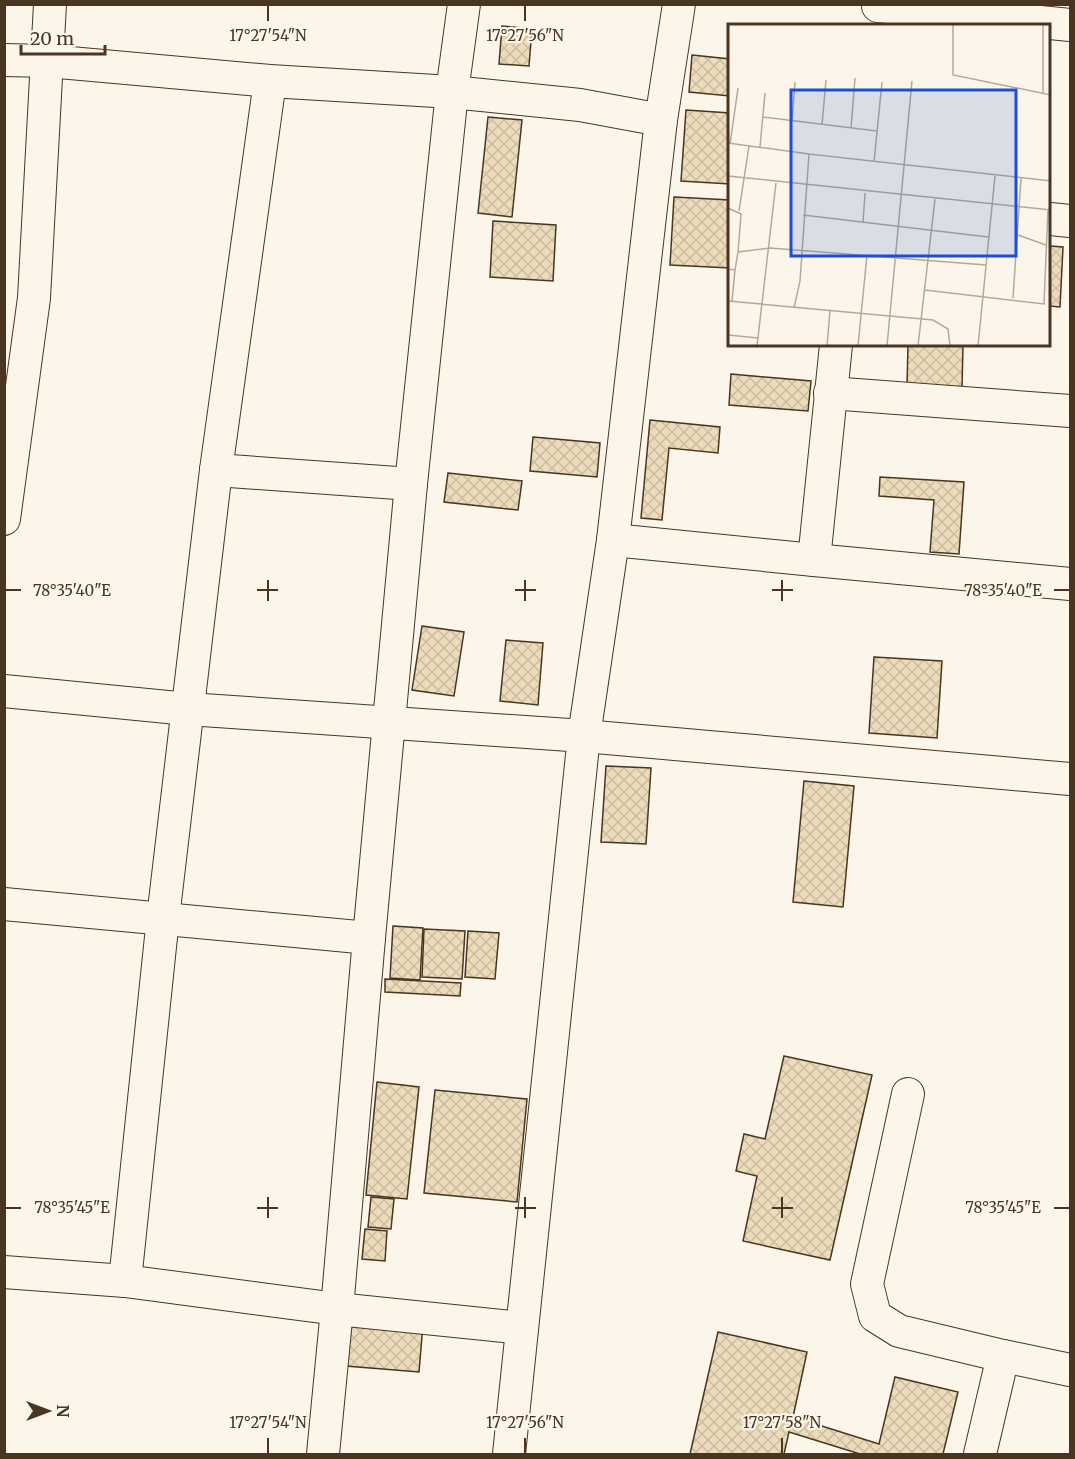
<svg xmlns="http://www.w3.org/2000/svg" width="1075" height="1459" font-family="Merriweather,serif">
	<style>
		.building { fill: url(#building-cross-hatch); stroke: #4a3520; stroke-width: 1.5 }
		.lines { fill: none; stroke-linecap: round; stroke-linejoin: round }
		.minor-casing { stroke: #4a3520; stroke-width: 34 }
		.minor { stroke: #fbf6e9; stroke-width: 32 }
		.ticks { fill: none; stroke: #4a3520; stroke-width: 2 }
		.inset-road { fill: none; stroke: #b4a999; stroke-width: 1.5 }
		.view { fill: #1d4ed8; fill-opacity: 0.15; stroke: #1d4ed8; stroke-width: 3 }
		.inset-edge { fill: none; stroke: #4a3520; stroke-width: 3 }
		.ticks-label { font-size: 15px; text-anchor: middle; fill: #4a3520; stroke: #fbf6e9; stroke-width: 4.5; stroke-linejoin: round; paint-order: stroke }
	</style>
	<defs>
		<pattern id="building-cross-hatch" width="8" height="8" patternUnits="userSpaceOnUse" patternTransform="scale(1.5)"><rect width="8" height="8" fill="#ecdcbc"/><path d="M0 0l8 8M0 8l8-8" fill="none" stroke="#ccbda1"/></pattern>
	</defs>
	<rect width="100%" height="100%" fill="#fbf6e9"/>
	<g class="building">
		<path d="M502 26 532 29 529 66 499 64Z"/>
		<path d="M692 55 730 59V96L689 92Z"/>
		<path d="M686 110 730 113V184L681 181Z"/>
		<path d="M488 117 522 120 512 217 478 213Z"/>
		<path d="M674 197 730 200V268L670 265Z"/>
		<path d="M493 221 556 225 553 281 490 277Z"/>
		<path d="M1050 246 1063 247 1060 307 1050 306Z"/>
		<path d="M908 345H963L962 388 907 386Z"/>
		<path d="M731 374 811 381 808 411 729 405Z"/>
		<path d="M650 420 720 427 718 453 669 448 662 520 641 518Z"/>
		<path d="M533 437 600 443 597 477 530 471Z"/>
		<path d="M448 473 522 481 518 510 444 502Z"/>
		<path d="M880 477 964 482 959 554 930 552 934 500 879 496Z"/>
		<path d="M422 626 464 632 454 696 412 690Z"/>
		<path d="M506 640 543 643 538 705 500 701Z"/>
		<path d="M874 657 942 661 937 738 869 733Z"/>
		<path d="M606 766 651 768 646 844 601 842Z"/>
		<path d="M804 781 854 786 843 907 793 902Z"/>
		<path d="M393 926 423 928 420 980 390 978Z"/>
		<path d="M424 929 465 931 462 979 422 977Z"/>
		<path d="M468 931 499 933 495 979 465 977Z"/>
		<path d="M385 979 461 983 460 996 385 992Z"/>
		<path d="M784 1056 872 1075 830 1260 743 1241 757 1176 736 1171 744 1134 765 1139Z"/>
		<path d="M377 1082 419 1087 407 1199 366 1195Z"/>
		<path d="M435 1090 527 1099 517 1202 424 1193Z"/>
		<path d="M371 1197 394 1199 391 1229 368 1227Z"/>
		<path d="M365 1229 387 1231 385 1261 362 1259Z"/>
		<path d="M350 1318 423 1324 419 1372 346 1366Z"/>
		<path d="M718 1332 807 1352 793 1417 879 1444 895 1377 958 1392 943 1454H860L789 1432 784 1454H690Z"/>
	</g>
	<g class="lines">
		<defs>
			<g id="minor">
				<path d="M878 6 1070 25"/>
				<path d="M4 60 48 61 270 81 452 92 580 105 661 120 613 540 584 736 509 1454"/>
				<path d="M661 120 679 4"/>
				<path d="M1050 219 1070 221"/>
				<path d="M830 393 1070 411"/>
				<path d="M216 470 411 484"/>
				<path d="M4 519 34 298 50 4"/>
				<path d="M613 540 814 560 1070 584"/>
				<path d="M814 560 836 345"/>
				<path d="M4 691 188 709 584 736 1070 779"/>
				<path d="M4 904 369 938"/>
				<path d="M908 1094 867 1284 875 1316 899 1331 1003 1356 1070 1370"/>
				<path d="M4 1272 125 1281 337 1309 522 1328"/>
				<path d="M125 1281 163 918 216 470 270 81"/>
				<path d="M323 1454 337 1309 369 938 411 484 452 92 464 4"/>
				<path d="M980 1454 1003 1356"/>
			</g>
		</defs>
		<use href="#minor" class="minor-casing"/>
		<use href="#minor" class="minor"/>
	</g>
	<path class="ticks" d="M268 6V21M525 6V21M268 580V601M525 580V601M782 580V601M6 590H21M257 590H278M515 590H536M772 590H793M1054 590H1069M268 1197V1218M525 1197V1218M782 1197V1218M6 1208H21M257 1208H278M515 1208H536M772 1208H793M1054 1208H1069M268 1438V1453M525 1438V1453M782 1438V1453"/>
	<g transform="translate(728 24)">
		<rect width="322" height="322" fill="#fbf6e9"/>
		<path class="inset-road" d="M225 1V51L323 71M315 1V69M35 93 149 107M64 97 67 58M94 101 98 56M123 104 127 54M0 119 81 130M2 120 10 64M32 123 37 69M146 138 154 58M0 152 323 186M0 184 13 190 10 228M11 187 21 122M75 191 260 213M135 199 137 169M290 211 318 221M0 245 7 246 10 228 42 224 258 241M197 266 316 280 320 186M285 274 293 154M0 277 205 296 220 305 222 322M4 277 7 246M66 284 72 257 81 130 323 157M0 311 30 314M29 322 48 159M99 322 102 287M130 322 139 231M159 322 184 57M190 322 207 175M250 322 267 152"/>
		<path class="view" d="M63 66H288V232H63Z"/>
		<rect width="322" height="322" class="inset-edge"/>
	</g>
	<g class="ticks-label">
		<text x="268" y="41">17°27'54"N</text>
		<text x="525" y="41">17°27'56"N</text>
		<text x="1003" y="596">78°35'40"E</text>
		<text x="72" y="596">78°35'40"E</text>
		<text x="1003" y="1213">78°35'45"E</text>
		<text x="72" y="1213">78°35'45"E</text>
		<text x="268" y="1428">17°27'54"N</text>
		<text x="525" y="1428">17°27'56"N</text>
		<text x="782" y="1428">17°27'58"N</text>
	</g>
	<rect width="1075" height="1459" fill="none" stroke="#4a3520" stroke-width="12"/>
	<g transform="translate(48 1411) rotate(90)" stroke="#fbf6e9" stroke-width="4.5" paint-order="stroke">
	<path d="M0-4.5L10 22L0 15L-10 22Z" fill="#4a3520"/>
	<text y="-9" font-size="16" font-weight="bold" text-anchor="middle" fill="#4a3520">N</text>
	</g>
	<path d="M21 45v9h84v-9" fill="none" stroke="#4a3520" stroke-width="3"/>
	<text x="30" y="45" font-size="18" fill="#4a3520" stroke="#fbf6e9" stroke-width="4.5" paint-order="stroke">20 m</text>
</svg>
